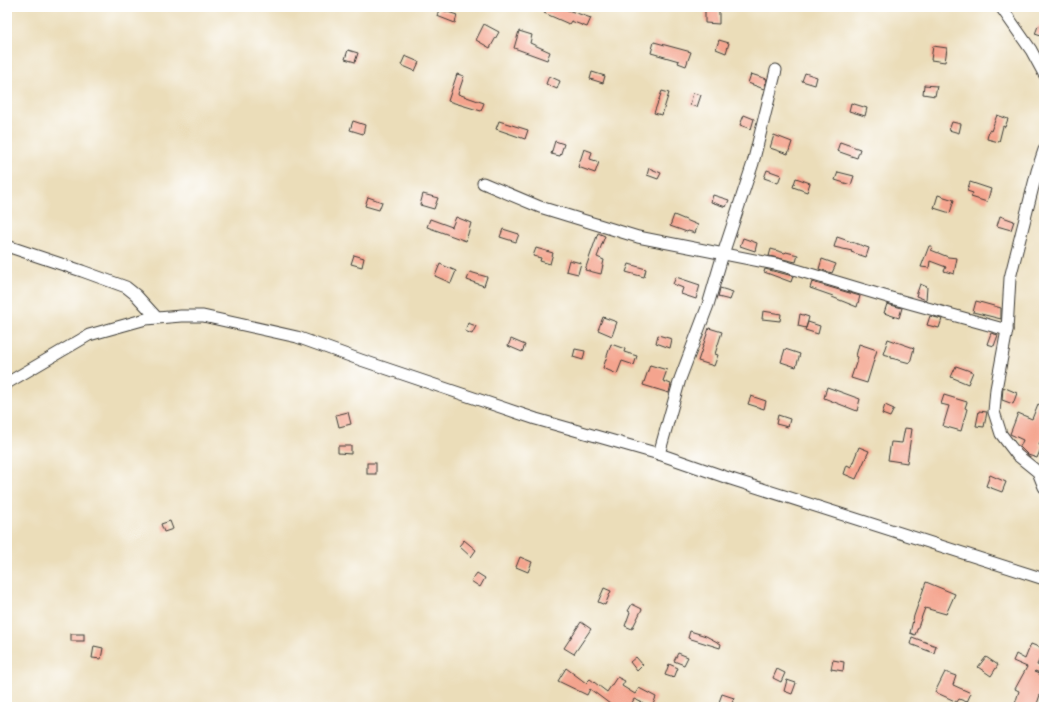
<svg xmlns="http://www.w3.org/2000/svg" width="1051" height="714" font-family="'Shantell Sans',sans-serif">
	<style>
		.building { fill: #f4a48e }
		.lines { fill: none; stroke-linecap: round; stroke-linejoin: round }
		.minor-casing { stroke: #3b3934; stroke-width: 13 }
		.minor { stroke: #fff; stroke-width: 11 }
	</style>
	<rect width="100%" height="100%" fill="#fff"/>
	<filter id="ink" filterUnits="userSpaceOnUse"><feTurbulence type="fractalNoise" baseFrequency=".025" numOctaves="2"/><feDisplacementMap in="SourceGraphic" scale="8" xChannelSelector="R" yChannelSelector="G"/><feConvolveMatrix kernelMatrix="1 2 1 2 8 2 1 2 1" color-interpolation-filters="sRGB"/></filter>
	<filter id="wash" filterUnits="userSpaceOnUse"><feTurbulence type="fractalNoise" baseFrequency=".012" numOctaves="4" result="noise"/><feDisplacementMap in="SourceGraphic" scale="16" xChannelSelector="R" yChannelSelector="G"/><feGaussianBlur stdDeviation="0.9" result="paint"/><feColorMatrix in="noise" values="0 0 0 0 0 0 0 0 0 0 0 0 0 0 0 0 0 1.4 0 .05"/><feComposite in="paint" operator="in"/></filter>
	<g filter="url(#wash)">
		<rect width="100%" height="100%" fill="#ebddb9"/>
		<g id="blocks">
			<g class="building">
				<path d="M547 7H559L591 18 587 27 571 21 569 24 544 13Z"/>
				<path d="M439 9 457 15 455 23 437 16Z"/>
				<path d="M705 10 719 11V24L705 23Z"/>
				<path d="M484 24 499 32 490 48 476 40Z"/>
				<path d="M1038 26 1044 28V37L1035 34Z"/>
				<path d="M519 31 532 35 530 43 550 52 547 60 514 48Z"/>
				<path d="M719 40 729 43 726 53 716 49Z"/>
				<path d="M654 42 691 52 686 66 678 63 679 61 651 53Z"/>
				<path d="M933 46 947 48 945 62 931 60Z"/>
				<path d="M348 50 358 53 355 62 345 59Z"/>
				<path d="M405 56 419 62 415 71 401 65Z"/>
				<path d="M592 72 605 76 603 83 590 79Z"/>
				<path d="M805 73 817 77 815 85 802 81Z"/>
				<path d="M457 74 464 76 458 94 484 103 481 111 448 101Z"/>
				<path d="M751 74 767 79 764 89 748 83Z"/>
				<path d="M549 76 560 81 557 89 546 84Z"/>
				<path d="M924 85 937 86 935 96 923 94Z"/>
				<path d="M662 91 669 93 662 115 654 113Z"/>
				<path d="M693 93 701 95 697 107 690 105Z"/>
				<path d="M851 103 867 108 865 116 849 111Z"/>
				<path d="M744 115 754 119 751 129 740 125Z"/>
				<path d="M997 115 1008 119 1005 127 1003 126 999 142 987 139 989 130 991 131Z"/>
				<path d="M353 121 365 125 363 134 350 130Z"/>
				<path d="M499 121 528 130 525 139 496 129Z"/>
				<path d="M952 122 961 124 959 133 949 130Z"/>
				<path d="M774 135 792 142 788 154 770 148Z"/>
				<path d="M555 141 564 144 560 156 551 154Z"/>
				<path d="M840 142 860 149 857 158 837 151Z"/>
				<path d="M584 149 592 152 590 159 599 162 595 173 578 167Z"/>
				<path d="M649 168 661 173 658 179 647 175Z"/>
				<path d="M767 170 781 175 778 183 764 178Z"/>
				<path d="M838 172 854 176 851 185 835 180Z"/>
				<path d="M796 178 810 183 807 192 793 187Z"/>
				<path d="M970 182 991 189 987 202 971 197 973 193 967 191Z"/>
				<path d="M423 194 438 198 434 209 420 205Z"/>
				<path d="M713 195 729 200 726 207 711 202Z"/>
				<path d="M938 195 954 200 950 213 934 208Z"/>
				<path d="M368 197 382 202 379 210 365 206Z"/>
				<path d="M674 215 698 225 695 233 688 231 687 232 670 226Z"/>
				<path d="M1000 216 1014 221 1011 230 997 226Z"/>
				<path d="M456 217 471 223 466 241 427 227 430 219 452 227Z"/>
				<path d="M503 229 519 234 516 242 500 237Z"/>
				<path d="M598 233 605 236 597 257 604 260 601 274 585 270Z"/>
				<path d="M837 237 869 248 866 257 851 252 852 251 834 247Z"/>
				<path d="M743 238 757 243 755 251 740 246Z"/>
				<path d="M929 246H932L931 250 948 257 957 258 954 274 944 271 946 267 930 261 929 268 921 267Z"/>
				<path d="M536 248 553 253 550 264 540 261 541 258 533 256Z"/>
				<path d="M771 249 785 253 786 252 798 255 796 262 769 256Z"/>
				<path d="M354 255 364 258 362 267 351 264Z"/>
				<path d="M822 259 836 264 832 273 819 269Z"/>
				<path d="M569 260 581 263 578 274 566 271Z"/>
				<path d="M440 264 456 271 451 283 435 276Z"/>
				<path d="M629 264 646 269 644 277 626 272Z"/>
				<path d="M765 269 793 276 791 282 764 272Z"/>
				<path d="M470 272 487 277 484 286 467 280Z"/>
				<path d="M676 277 700 285 696 299 681 294 683 288 673 284Z"/>
				<path d="M812 282 860 296 857 307 832 297 833 296 810 288Z"/>
				<path d="M920 284 927 287 926 300 916 296Z"/>
				<path d="M720 288 733 292 730 300 718 297Z"/>
				<path d="M976 301 1001 308V319L973 312Z"/>
				<path d="M887 304 902 308 899 318 884 313Z"/>
				<path d="M763 311 781 314 780 321 762 319Z"/>
				<path d="M800 314 809 317 806 328 798 326Z"/>
				<path d="M930 316 942 319 939 328 927 325Z"/>
				<path d="M603 317 617 322 612 336 598 330Z"/>
				<path d="M808 322 820 326 818 334 805 330Z"/>
				<path d="M468 323 476 326 472 334 465 331Z"/>
				<path d="M709 328 722 332 715 354 718 355 714 366 698 361Z"/>
				<path d="M991 333 998 335 994 346 987 344Z"/>
				<path d="M658 335 672 339 670 348 656 343Z"/>
				<path d="M511 339 525 345 522 352 508 346Z"/>
				<path d="M888 339 914 348 910 363 891 358V356L883 354Z"/>
				<path d="M611 344 625 349 624 352 637 356 634 365 622 361 617 374 603 368Z"/>
				<path d="M859 344 877 350 867 383 851 378 858 357 856 356Z"/>
				<path d="M575 349 585 351 583 360 573 357Z"/>
				<path d="M785 349 800 354 796 367 781 362Z"/>
				<path d="M650 365 667 370 663 381 671 384 669 393 643 385Z"/>
				<path d="M956 366 973 372 968 384 951 377Z"/>
				<path d="M827 387 860 399 857 411 824 398Z"/>
				<path d="M1003 387 1017 393 1013 404 1002 400Z"/>
				<path d="M944 395 967 402 965 408 967 409 961 431 943 426 949 406 941 404Z"/>
				<path d="M751 396 766 401 764 409 748 404Z"/>
				<path d="M1038 404 1044 407V435L1039 445 1042 446 1037 458 1028 455 1020 447 1023 440 1010 434 1018 413 1032 419Z"/>
				<path d="M885 405 894 409 890 417 882 414Z"/>
				<path d="M979 411 987 412 984 427 976 426Z"/>
				<path d="M348 412 351 424 339 427 336 415Z"/>
				<path d="M778 415 790 419 788 427 776 424Z"/>
				<path d="M905 428 912 429 907 463 888 460 891 442 902 443Z"/>
				<path d="M338 446H351V454L338 453Z"/>
				<path d="M859 447 869 451 856 479 844 474 847 465 851 467Z"/>
				<rect x="367" y="463" width="9" height="11"/>
				<path d="M990 475 1006 482 1002 492 986 486Z"/>
				<path d="M170 521 173 529 164 532 161 524Z"/>
				<path d="M464 540 476 550 471 557 459 546Z"/>
				<path d="M520 557 532 562 528 572 516 567Z"/>
				<path d="M477 573 485 578 480 587 471 581Z"/>
				<path d="M926 582 955 594 946 614 925 608 915 635 910 633 914 616Z"/>
				<path d="M604 588 611 591 605 605 598 602Z"/>
				<path d="M632 604 642 609 632 629 625 626 630 612 628 611Z"/>
				<path d="M581 622 591 629 574 654 564 648Z"/>
				<path d="M690 631 706 636 721 644 720 648 688 638Z"/>
				<rect x="71" y="634" width="13" height="7"/>
				<path d="M912 637 936 646 934 653 910 644Z"/>
				<path d="M1031 644 1044 649 1037 665 1043 667 1040 673 1035 671 1034 672 1044 676 1042 685 1043 686 1036 707H1014L1019 691 1015 689 1027 667 1013 661 1016 654 1025 659Z"/>
				<path d="M94 646 103 648 101 659 92 658Z"/>
				<path d="M678 653 688 657 684 665 674 661Z"/>
				<path d="M636 657 643 665 637 671 630 662Z"/>
				<path d="M986 657 998 665 991 676 978 667Z"/>
				<path d="M833 660 844 662 843 671 831 669Z"/>
				<path d="M669 664 678 668 674 678 665 675Z"/>
				<path d="M566 668 586 683 590 679 607 692 617 677 625 681 622 686 635 694 639 688 656 697 652 707 634 699 630 707H614L590 689 587 695 558 681Z"/>
				<path d="M777 669 785 673 781 682 773 678Z"/>
				<path d="M945 672 956 676 953 685 971 693 967 702 959 699 957 702 935 692Z"/>
				<path d="M787 680 796 683 792 694 784 691Z"/>
				<path d="M722 694 734 698 731 706 719 702Z"/>
			</g>
		</g>
	</g>
	<g filter="url(#ink)">
		<use href="#blocks" fill-opacity="0" stroke="#3b3934" stroke-width="1"/>
		<g class="lines">
			<defs>
				<g id="minor">
					<path d="M1001 7 1031 50 1044 74"/>
					<path d="M483 183 540 207 638 237 780 265 891 298 1007 330 996 389 994 412 1001 434 1017 455 1038 472 1044 487"/>
					<path d="M7 246 82 271 126 287 136 295 157 318"/>
					<path d="M1007 330 1010 278 1037 171 1044 150"/>
					<path d="M7 383 89 335 146 319 181 316H203L297 337 361 360 536 419 659 454 731 479 1044 579"/>
					<path d="M659 454 680 379 708 305 723 254 753 163 776 70"/>
				</g>
			</defs>
			<use href="#minor" class="minor-casing"/>
			<use href="#minor" class="minor"/>
		</g>
	</g>
	<rect width="1051" height="714" fill="none" stroke="#fff" stroke-width="24"/>
</svg>
